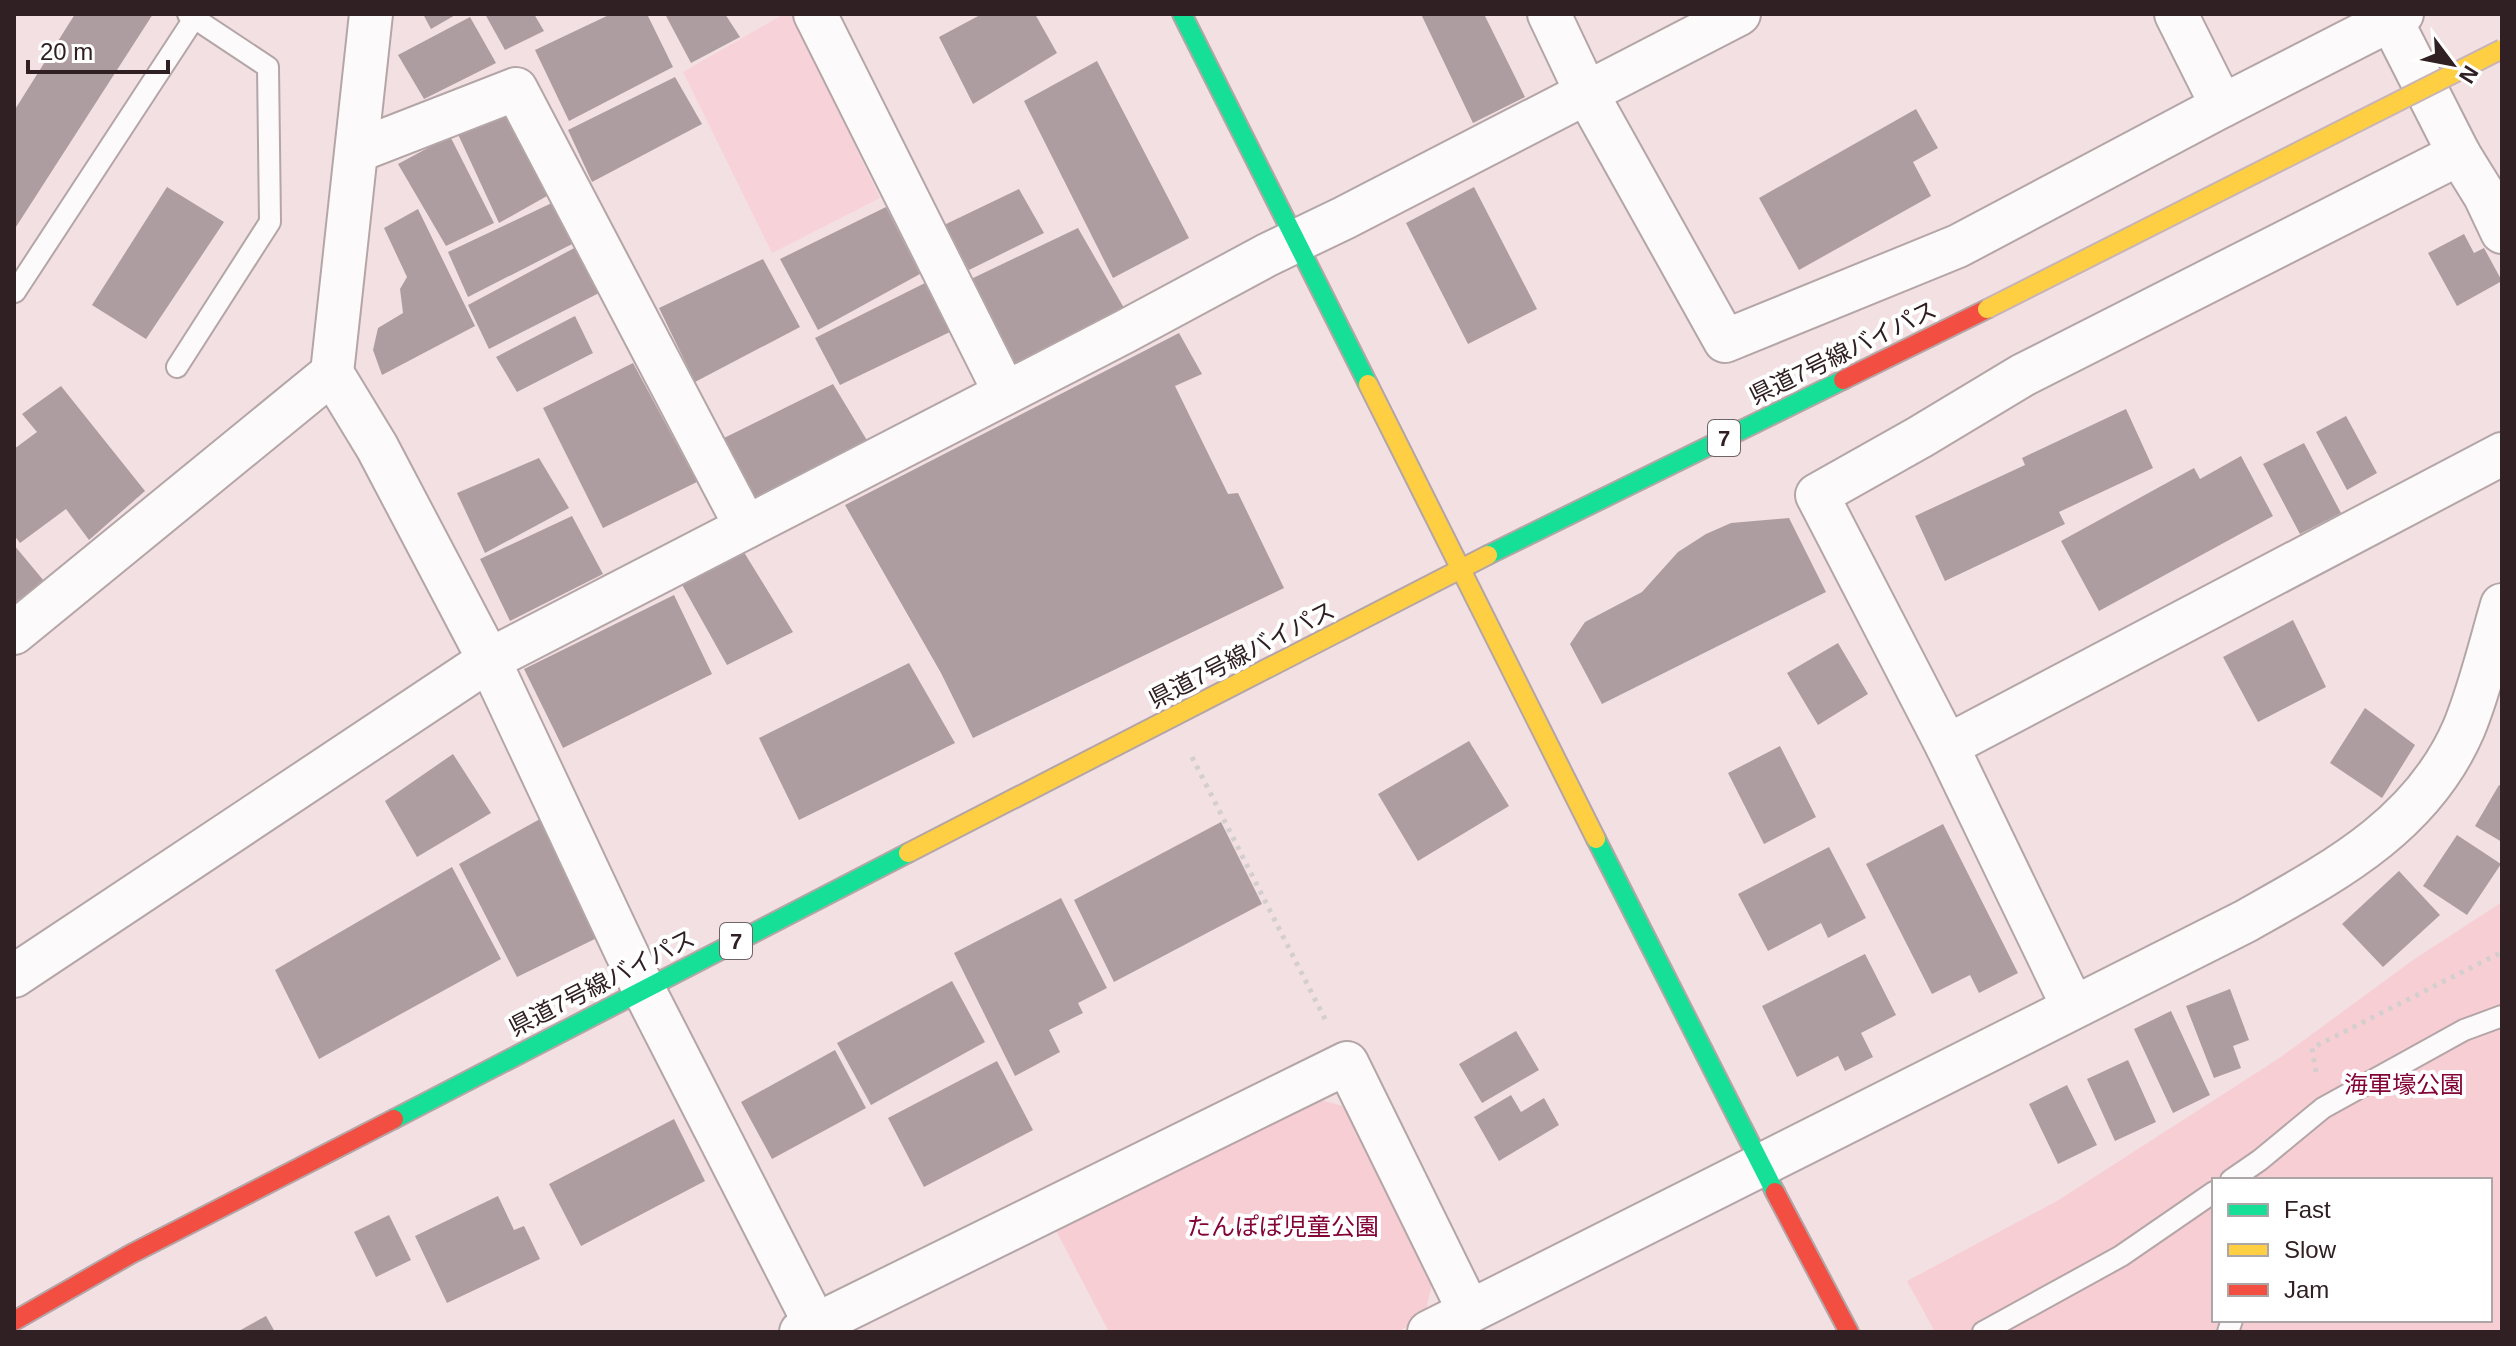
<svg xmlns="http://www.w3.org/2000/svg" width="2516" height="1346" font-family="Helvetica,'Noto Sans JP',sans-serif">
	<style>
		.built { fill: #f7d2d8 }
		.green { fill: #f7ced4; fill-rule: evenodd }
		.building { fill: #ad9da0 }
		.lines { fill: none; stroke-linecap: round; stroke-linejoin: round }
		.lane-casing { stroke: #b4a5a7; stroke-width: 24 }
		.street-casing { stroke: #b4a5a7; stroke-width: 46 }
		.fast-casing { stroke: #b4a5a7; stroke-width: 22 }
		.slow-casing { stroke: #b4a5a7; stroke-width: 22 }
		.jam-casing { stroke: #b4a5a7; stroke-width: 22 }
		.path { stroke: #d4cecf; stroke-width: 5; stroke-dasharray: 4 6; stroke-linecap: butt }
		.lane { stroke: #fdfafb; stroke-width: 20 }
		.street { stroke: #fdfafb; stroke-width: 42 }
		.fast { stroke: #16e098; stroke-width: 18 }
		.slow { stroke: #ffcf43; stroke-width: 18 }
		.jam { stroke: #f24e42; stroke-width: 18 }
		.slow-bridge-casing { stroke: #c6b4b7; stroke-width: 22; stroke-linecap: butt }
		.slow-bridge { stroke: #ffcf43; stroke-width: 18 }
		.labels { text-anchor: middle; stroke-width: 8; stroke-linejoin: round; paint-order: stroke }
		.shield { fill: #fff; stroke: #6e6365; stroke-width: 2 }
		.shield-label { font-size: 22px; font-weight: bold; fill: #302023 }
		.street-label { font-size: 24px; fill: #302023; stroke: #fff }
		.park-label { font-size: 24px; fill: #830336; stroke: #fff }
	</style>
	<rect width="100%" height="100%" fill="#f3e0e3"/>
	<path class="built" d="M784 14H792L880 198 772 253 683 72Z"/>
	<g class="green">
		<path d="M2502 902V1332H1935L1907 1281 2057 1201 2281 1057 2413 960ZM2214 1180H2490V1320H2214Z"/>
		<path d="M1309 1097 1343 1106 1432 1284 1424 1318 1397 1332H1109L1052 1223Z"/>
	</g>
	<g class="building">
		<path d="M75 14H153L14 230V111Z"/>
		<path d="M423 14H457L431 29Z"/>
		<path d="M485 14H534L544 31 505 50Z"/>
		<path d="M611 14H647L673 67 569 121 535 50Z"/>
		<path d="M665 14H725L740 37 691 63Z"/>
		<path d="M982 14H1035L1057 53 973 104 939 37Z"/>
		<path d="M1421 14H1484L1525 97 1473 123Z"/>
		<path d="M470 17 496 63 424 99 398 55Z"/>
		<path d="M1097 61 1189 238 1113 278 1024 101Z"/>
		<path d="M675 77 702 124 592 182 568 130Z"/>
		<path d="M507 103 554 192 499 223 456 130Z"/>
		<path d="M1916 109 1938 148 1913 162 1931 196 1799 270 1759 198Z"/>
		<path d="M450 136 494 223 446 246 398 164Z"/>
		<path d="M167 187 224 222 146 339 92 305Z"/>
		<path d="M1474 187 1537 309 1468 344 1406 223Z"/>
		<path d="M1019 189 1044 233 969 270 944 225Z"/>
		<path d="M556 201 578 241 468 297 448 252Z"/>
		<path d="M886 207 920 274 818 330 780 259Z"/>
		<path d="M418 209 475 326 382 375 373 350 378 328 403 313 400 289 407 277 384 228Z"/>
		<path d="M1078 228 1124 308 1012 368 971 279Z"/>
		<path d="M2464 234 2474 253 2484 248 2502 281 2457 306 2428 253Z"/>
		<path d="M578 246 603 291 489 349 468 305Z"/>
		<path d="M763 259 800 327 695 382 659 308Z"/>
		<path d="M927 282 952 331 840 385 815 338Z"/>
		<path d="M575 316 593 353 517 392 496 357Z"/>
		<path d="M1179 333 1202 374 1175 386 1228 494 1238 493 1284 588 973 738 941 673 845 505Z"/>
		<path d="M633 363 697 482 603 528 543 408Z"/>
		<path d="M833 384 868 442 754 498 724 438Z"/>
		<path d="M61 386 145 491 89 540 66 509 20 543 14 535V449L37 432 22 414Z"/>
		<path d="M2126 409 2153 468 2059 512 2065 524 1945 581 1915 516 2025 465 2022 458Z"/>
		<path d="M2346 416 2377 473 2347 490 2316 432Z"/>
		<path d="M2304 443 2341 513 2300 534 2263 464Z"/>
		<path d="M2241 456 2273 516 2099 611 2061 541 2194 468 2200 479Z"/>
		<path d="M539 458 569 508 485 553 457 493Z"/>
		<path d="M572 516 603 574 510 621 480 559Z"/>
		<path d="M1789 518 1826 592 1602 704 1570 644 1585 622 1642 592 1678 552 1706 534 1731 523Z"/>
		<path d="M14 545 44 581 14 603Z"/>
		<path d="M742 549 793 632 727 665 681 583Z"/>
		<path d="M674 595 712 674 563 748 524 669Z"/>
		<path d="M2293 620 2326 687 2258 722 2223 657Z"/>
		<path d="M1838 643 1868 694 1818 725 1787 673Z"/>
		<path d="M909 663 955 743 799 820 759 738Z"/>
		<path d="M2365 708 2415 745 2382 798 2330 763Z"/>
		<path d="M1469 741 1509 806 1418 861 1378 794Z"/>
		<path d="M1780 746 1816 817 1764 844 1728 773Z"/>
		<path d="M453 754 491 813 417 857 385 801Z"/>
		<path d="M2499 785 2502 786V842L2475 826Z"/>
		<path d="M540 819 603 935 517 977 459 864Z"/>
		<path d="M1221 822 1262 904 1114 982 1074 900Z"/>
		<path d="M1943 824 2018 973 1979 993 1970 975 1932 994 1866 864Z"/>
		<path d="M2457 835 2501 864 2467 915 2423 886Z"/>
		<path d="M1829 847 1866 918 1828 938 1821 923 1768 951 1738 894Z"/>
		<path d="M452 867 501 959 319 1059 275 970Z"/>
		<path d="M2399 871 2440 915 2383 967 2342 924Z"/>
		<path d="M1061 898 1107 988 1078 1003 1083 1013 1049 1030 1060 1052 1015 1076 954 953Z"/>
		<path d="M1865 954 1896 1015 1861 1033 1873 1057 1845 1071 1838 1056 1797 1077 1762 1006Z"/>
		<path d="M952 981 985 1042 871 1105 837 1043Z"/>
		<path d="M2230 989 2249 1040 2233 1046 2241 1068 2214 1078 2186 1006Z"/>
		<path d="M2171 1011 2210 1095 2173 1113 2134 1029Z"/>
		<path d="M1516 1031 1539 1070 1482 1103 1459 1064Z"/>
		<path d="M835 1050 866 1108 772 1159 741 1102Z"/>
		<path d="M2128 1060 2156 1122 2115 1141 2087 1079Z"/>
		<path d="M997 1061 1033 1130 924 1187 888 1118Z"/>
		<path d="M2067 1085 2097 1145 2058 1164 2029 1104Z"/>
		<path d="M1511 1095 1521 1112 1544 1098 1559 1125 1499 1161 1474 1117Z"/>
		<path d="M674 1119 705 1181 581 1246 549 1184Z"/>
		<path d="M498 1196 514 1230 524 1226 540 1259 447 1303 415 1236Z"/>
		<path d="M389 1215 411 1260 376 1277 354 1232Z"/>
		<path d="M266 1316 275 1332H237Z"/>
	</g>
	<g class="lines">
		<defs>
			<g id="lane">
				<path d="M15 292 197 14"/>
				<path d="M177 367 270 222 268 67 188 14"/>
				<path d="M2231 1180 2260 1160 2323 1108 2464 1030 2502 1016"/>
				<path d="M1983 1332 2121 1256 2214 1192"/>
				<path d="M2228 1332 2232 1320"/>
			</g>
			<g id="street">
				<path d="M371 14 332 373 377 447 489 660 643 988 819 1332"/>
				<path d="M815 14 1005 393"/>
				<path d="M1549 14 1586 92 1725 341 1958 246 2222 106"/>
				<path d="M2176 14 2222 106 2402 14"/>
				<path d="M2391 20 2459 154 2485 196 2502 232"/>
				<path d="M357 151 516 89 746 527"/>
				<path d="M14 633 332 373"/>
				<path d="M1947 746 1817 495 1920 437 2023 375 2459 154"/>
				<path d="M14 976 489 660 1124 332 1267 255 1344 218 1739 14"/>
				<path d="M2073 1007 1947 746 2502 454"/>
				<path d="M801 1332 1347 1063 1469 1311"/>
				<path d="M1429 1332 2244 922C2333 872 2422 826 2464 728 2480 689 2490 646 2502 605"/>
			</g>
			<g id="fast">
				<path d="M1182 14 1368 384"/>
				<path d="M1488 555 1843 380"/>
				<path d="M1596 839 1775 1192"/>
				<path d="M394 1119 908 853"/>
			</g>
			<g id="slow">
				<path d="M1368 384 1596 839"/>
				<path d="M908 853 1488 555"/>
			</g>
			<g id="jam">
				<path d="M1843 380 1987 309"/>
				<path d="M1775 1192 1849 1332"/>
				<path d="M14 1321 131 1254 394 1119"/>
			</g>
		</defs>
		<use href="#lane" class="lane-casing"/>
		<use href="#street" class="street-casing"/>
		<use href="#fast" class="fast-casing"/>
		<use href="#slow" class="slow-casing"/>
		<use href="#jam" class="jam-casing"/>
		<g class="path">
			<path d="M1192 757 1327 1023"/>
			<path d="M2316 1072 2312 1048 2502 952"/>
		</g>
		<use href="#lane" class="lane"/>
		<use href="#street" class="street"/>
		<use href="#fast" class="fast"/>
		<use href="#slow" class="slow"/>
		<use href="#jam" class="jam"/>
		<defs>
			<path id="slow-bridge" d="M1987 309 2502 49"/>
		</defs>
		<use href="#slow-bridge" class="slow-bridge-casing"/>
		<use href="#slow-bridge" class="slow-bridge"/>
	</g>
	<g class="labels">
		<g class="shield">
			<rect x="1708" y="420" width="32" height="36" rx="6"/>
			<rect x="720" y="923" width="32" height="36" rx="6"/>
		</g>
		<g class="shield-label">
			<text x="1724" y="446">7</text>
			<text x="736" y="949">7</text>
		</g>
		<g class="street-label">
			<text transform="translate(1843 353) rotate(-26)" y="8">県道7号線バイパス</text>
			<text transform="translate(1242 655) rotate(-27)" y="8">県道7号線バイパス</text>
			<text transform="translate(602 983) rotate(-27)" y="8">県道7号線バイパス</text>
		</g>
		<g class="park-label">
			<text x="2404" y="1093">海軍壕公園</text>
			<text x="1283" y="1235">たんぽぽ児童公園</text>
		</g>
	</g>
	<rect width="2516" height="1346" fill="none" stroke="#302023" stroke-width="32"/>
	<rect x="2212" y="1178" width="280" height="144" fill="#ffffff" stroke="#aca6a7" stroke-width="2"/>
	<rect x="2228" y="1204" width="40" height="12" fill="#16e098" stroke="#aca6a7" stroke-width="2"/>
	<text x="2284" y="1218" font-size="24" fill="#302023">Fast</text>
	<rect x="2228" y="1244" width="40" height="12" fill="#ffcf43" stroke="#aca6a7" stroke-width="2"/>
	<text x="2284" y="1258" font-size="24" fill="#302023">Slow</text>
	<rect x="2228" y="1284" width="40" height="12" fill="#f24e42" stroke="#aca6a7" stroke-width="2"/>
	<text x="2284" y="1298" font-size="24" fill="#302023">Jam</text>
	<g transform="translate(2452 64) rotate(122)" stroke="#ffffff" stroke-width="6" paint-order="stroke">
	<path d="M0-6L14 30L0 20L-14 30Z" fill="#302023"/>
	<text y="-12" font-size="22" font-weight="bold" text-anchor="middle" fill="#302023">N</text>
	</g>
	<path d="M28 60v12h140v-12" fill="none" stroke="#302023" stroke-width="4"/>
	<text x="40" y="60" font-size="24" fill="#302023" stroke="#ffffff" stroke-width="6" paint-order="stroke">20 m</text>
</svg>
